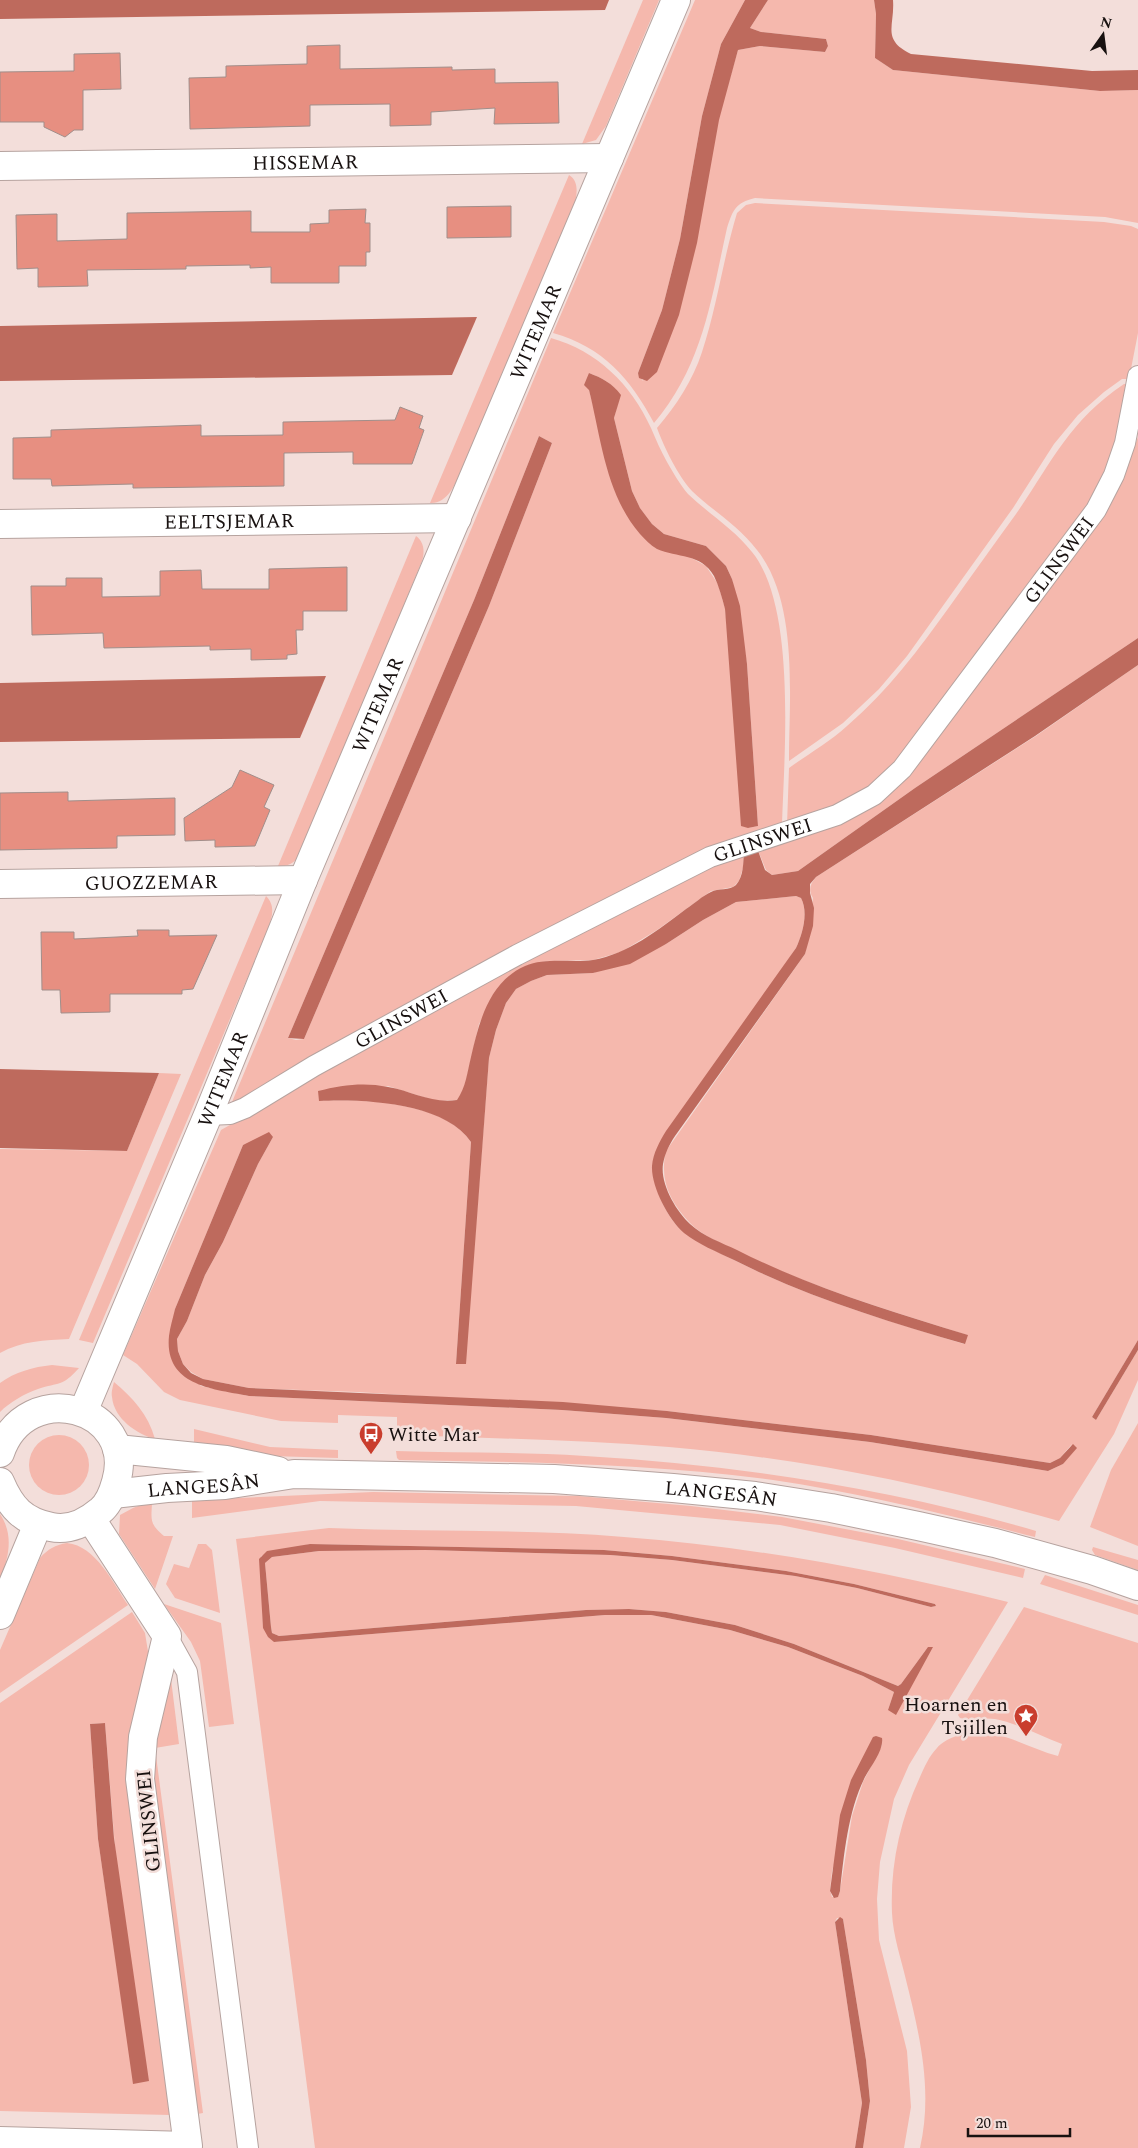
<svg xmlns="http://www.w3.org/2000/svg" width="1138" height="2148" font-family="Spectral,serif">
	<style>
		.green { fill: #f5b8ad; fill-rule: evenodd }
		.water { fill: #be6a5d }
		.building { fill: #e78f81; stroke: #a18e8a }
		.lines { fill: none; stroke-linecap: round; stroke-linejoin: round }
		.service-casing { stroke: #b6a39f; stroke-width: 22 }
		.minor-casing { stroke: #b6a39f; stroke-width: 30 }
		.tertiary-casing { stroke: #b6a39f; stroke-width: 30 }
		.service { stroke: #fff; stroke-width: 20 }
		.minor { stroke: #fff; stroke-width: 28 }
		.tertiary { stroke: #fff; stroke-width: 28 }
		.labels { text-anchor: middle; stroke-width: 5; stroke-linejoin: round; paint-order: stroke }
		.street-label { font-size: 20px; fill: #181110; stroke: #f3deda }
		.poi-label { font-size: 20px; fill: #181110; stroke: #f3deda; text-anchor: start }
	</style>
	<rect width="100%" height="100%" fill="#f3deda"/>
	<g class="green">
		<path d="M643 0H659L606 126 596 140 582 144Z"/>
		<path d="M695 0H745L721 44 702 116 680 239 662 310 638 373 643 381 738 50 760 46 825 52 828 46 826 39 761 32 750 28 768 0H874L876 14 875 58 893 70 1100 91 1138 90V223L1105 217 755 198C735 203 733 210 727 228 711 300 703 365 654 423 630 378 603 347 553 333Z"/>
		<path d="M569 175C579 181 577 193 575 203L461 471C455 485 447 504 430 503Z"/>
		<path d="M755 203 1104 222 1131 226 1138 229V333L1129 379H1122L1104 392 1078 415 1054 444 1013 508 907 656 879 689 843 723 789 761C789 697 799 603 757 550 739 526 713 511 692 491 678 476 664 447 657 428 676 406 693 380 702 352 717 307 723 259 737 213L746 205Z"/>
		<path d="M551 338C597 351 631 384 651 428 656 440 661 451 667 462 673 472 680 485 688 494 709 514 734 529 752 552 797 607 784 755 782 826L750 833 708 849 233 1104 232 1102ZM589 373C602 378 612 383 620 395L614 418 632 491 640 508 652 524 664 534 706 546 726 566 732 579 747 664 758 826 748 828 725 608 718 584 706 566 688 556 618 496 589 390ZM539 436 552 443 489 606 304 1039 296 1040 288 1038 474 600Z"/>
		<path d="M1124 384H1128L1118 439 1106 473 1088 504 897 763 869 788 835 807 787 825 789 768C808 754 830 742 847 726 888 691 919 649 950 606 972 575 994 544 1016 514 1052 462 1069 421 1124 384Z"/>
		<path d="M1138 437V638L915 788 798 871 772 875 766 870 757 848 878 801 1123 478Z"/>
		<path d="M416 536C424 542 425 551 422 561L302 851C297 861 290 867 278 866Z"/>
		<path d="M1138 665V1340L1092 1417 1096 1420 1138 1350V1380L1114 1434 1059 1521C931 1485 801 1458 669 1447 578 1440 488 1438 397 1435V1417L338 1415V1423L281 1421 180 1400 164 1392 137 1364 123 1355 221 1130 520 961 712 863 744 852 743 868 739 881 733 887 711 891 657 930 621 952 593 960 547 961 526 966 508 977 479 1024 464 1090 457 1100 436 1101 388 1086 319 1101C363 1099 444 1101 471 1142L456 1364H465L489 1058 496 1030 506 1003 516 989 531 981 547 975 593 973 666 944 703 920 736 902 796 896 801 898C809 913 802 935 796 948L652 1166C656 1189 665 1218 685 1233 701 1245 721 1253 738 1262 810 1298 888 1321 964 1344L967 1335C889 1310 809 1287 735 1250 721 1243 701 1235 690 1223 670 1202 659 1180 666 1151L805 954 813 898C808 890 810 884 816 877L1036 736ZM273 1137 258 1164 223 1242 205 1275 187 1321 177 1339 178 1351 183 1364 191 1372 203 1379 249 1388 357 1392 667 1411 871 1435 1050 1463 1060 1458 1072 1444 1063 1464 1048 1471 870 1442 666 1418 562 1410 249 1396 201 1386 170 1353 175 1309 243 1145Z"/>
		<path d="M266 896C276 906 272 917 268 929L93 1343 79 1340Z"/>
		<path d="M159 1073 181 1074 69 1339C45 1340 21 1341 0 1353V1149L127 1151Z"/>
		<path d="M52 1365 79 1368C62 1387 59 1382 38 1389 24 1394 10 1402 0 1412V1383C15 1372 33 1367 52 1365Z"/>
		<path d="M114 1382C133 1398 148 1414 155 1439 137 1434 114 1419 112 1397 111 1392 113 1386 114 1382Z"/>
		<path d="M1138 1423V1546L1090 1527 1111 1470Z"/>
		<path d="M194 1429 270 1447 338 1450V1458L270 1456 194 1446Z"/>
		<circle cx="59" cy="1465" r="30"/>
		<path d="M396 1451C459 1453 523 1452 585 1456 737 1465 890 1488 1036 1531L1035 1537C948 1515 861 1493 773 1480 649 1463 524 1462 399 1460L397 1458Z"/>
		<path d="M373 1492 578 1496 691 1506 782 1517 898 1539 1025 1569 1023 1578 895 1548 780 1525 576 1506 320 1501 192 1518V1500Z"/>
		<path d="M149 1502 152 1504C151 1521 150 1524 164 1536H173L155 1589 119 1534 120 1515 133 1508Z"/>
		<path d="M0 1514C14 1535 9 1557 0 1579Z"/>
		<path d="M329 1528C428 1532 526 1529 624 1537 755 1547 882 1571 1008 1602L909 1765 894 1799 880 1862 877 1899 879 1940 907 2051 911 2107 904 2148H863L870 2101 866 2060 843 1919 837 1918 835 1922 862 2103 855 2148H315L236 1539ZM310 1544 604 1550 672 1556 786 1571 854 1584 935 1604 936 1606 931 1607 857 1588 795 1576 672 1560 610 1555 425 1550 319 1551 272 1557 265 1563 271 1627 272 1633 279 1636 586 1610 629 1609 666 1612 735 1625 794 1644 898 1686 901 1684 928 1647 888 1710 894 1692 863 1676 788 1647 730 1630 651 1615H605L274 1642 263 1627 261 1556ZM876 1736 882 1745 863 1782 852 1816 840 1891 838 1896 832 1897 830 1890 832 1871Z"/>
		<path d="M67 1543C96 1546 113 1583 128 1605L0 1693V1650L40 1558C48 1549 55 1545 67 1543Z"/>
		<path d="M198 1544H206L212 1550 220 1613 175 1598 166 1584 174 1564 189 1568Z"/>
		<path d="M1093 1547 1138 1560V1570L1095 1555 1092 1550Z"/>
		<path d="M1045 1575 1138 1605V1615L1040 1584Z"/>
		<path d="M164 1604 221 1623 234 1724 209 1727 200 1661 191 1642Z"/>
		<path d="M1024 1607 1138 1643V2148H920C933 2091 920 2036 906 1980 901 1958 893 1936 892 1913 890 1866 900 1820 920 1777 924 1768 929 1756 937 1748 944 1739 964 1732 975 1732 1003 1731 1031 1749 1058 1756L1062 1744C1040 1736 1017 1723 995 1719 983 1717 971 1721 960 1718L958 1715Z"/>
		<path d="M132 1612 145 1633 150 1664 134 1735 173 2109 170 2115 0 2111V1703ZM105 1723 134 2083 98 1839 90 1724Z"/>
		<path d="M171 1679 179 1744 155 1748 203 2113 192 2115 147 1780Z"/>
	</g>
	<g class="water">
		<path d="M0 0H609L605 10 0 19Z"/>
		<path d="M745 0H768L750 28 761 32 826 39 828 46 825 52 760 46 738 50 719 120 697 243 679 315 657 372 647 381 639 378 638 373 662 310 680 239 702 116 721 44Z"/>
		<path d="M874 0H893C895 26 881 39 911 54L1092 71 1138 70V90L1100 91 893 70 875 58 876 14Z"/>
		<path d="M477 317 452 375 0 381V326Z"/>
		<path d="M589 373C602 378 612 383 621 395L614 418 632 491 640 508 652 524 664 534 706 546 726 566 732 579 740 606 747 664 758 826 748 828 741 826 725 609C722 598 719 586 714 576 701 553 677 558 657 549 650 545 645 539 640 534 606 495 601 438 589 390L584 385Z"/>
		<path d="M539 436 552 443 489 606 304 1039 288 1038 474 600Z"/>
		<path d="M1138 638V665L1035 736 816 877 810 884V893L814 908 813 926 805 954 675 1136C669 1145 665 1153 663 1164 660 1184 676 1211 690 1224 703 1236 722 1243 737 1250 810 1287 889 1311 968 1335L965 1344C886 1321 807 1297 734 1260 717 1252 698 1244 684 1233 668 1219 651 1186 652 1166 653 1153 660 1141 666 1131L796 948C802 935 809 913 801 898L796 896 736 902 703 920 666 944 630 964 593 973 547 975 531 981 516 989 506 1003 496 1030 489 1058 466 1364H456L471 1142C444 1102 363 1099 319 1101L318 1091C342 1085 364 1082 388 1087 412 1091 432 1104 457 1100 466 1087 467 1073 471 1057 479 1022 489 982 525 966 546 957 571 963 593 960 628 954 658 930 686 909 694 904 702 896 711 892 718 888 730 891 736 885 744 876 743 863 744 852L757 848 765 870 772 875 798 871 915 788Z"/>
		<path d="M326 676 300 738 0 742V683Z"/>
		<path d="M0 1069 159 1073 127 1151 0 1148Z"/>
		<path d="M269 1132 273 1137 258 1164 223 1242 205 1275 187 1321 177 1339 178 1351 183 1364 191 1373 203 1379 249 1388 563 1402 667 1411 871 1435 1050 1463 1060 1458 1073 1444 1077 1448 1063 1464 1048 1471 870 1442 666 1418 562 1410 249 1396C213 1389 164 1386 169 1336 170 1327 173 1318 175 1309L243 1145Z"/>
		<path d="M1138 1340V1350L1096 1420 1092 1417Z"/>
		<path d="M310 1544 604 1550 672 1556 786 1571 854 1584 935 1604 936 1606 931 1607 857 1588 795 1576 672 1560 610 1555 425 1550 319 1551 272 1557 265 1563 271 1627 272 1633 279 1636 586 1610 629 1609 666 1612 735 1625 794 1644 898 1686 901 1684 928 1647H933L896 1715 888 1710 894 1692 863 1676 788 1647 730 1630 651 1615H605L274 1642 268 1637 263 1628 259 1559 267 1551Z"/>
		<path d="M105 1723 114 1838 149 2081 133 2084 98 1839 90 1724Z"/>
		<path d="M876 1736 882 1738C884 1750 871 1766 865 1777 848 1811 844 1854 840 1891L838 1897 834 1898 830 1891 840 1815 851 1780 873 1737Z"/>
		<path d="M840 1917 843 1919 866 2060 870 2101 863 2148H855L862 2103 835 1922Z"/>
	</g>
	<g class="building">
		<path d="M340 45V69L452 67V70L495 69V83L558 82 559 123 494 124 495 108 431 112V125L390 126V104L310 105V126L190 129 189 78 226 77V66L307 64V46Z"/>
		<path d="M120 53 121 89 83 90V130H74L65 137 44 127V122H0V72L74 71V54Z"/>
		<path d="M511 206V237L447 238V207Z"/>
		<path d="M366 209 365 223H370V252H366V266H339V283H271V267L250 268V265L186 266V269L87 270 88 286 38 287V268L17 269 16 215 57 214V241L127 239V213L251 211V232H310V224L329 223V210Z"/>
		<path d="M400 407 423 416 419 428 424 430 412 464H353V452L284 453V486L133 488V484L52 486 51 479H13V438L51 437V430L201 425V436L283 435V422L395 420Z"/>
		<path d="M347 567V611H303V630H296L297 654 287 655V659L251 660V649L210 650V646L104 648 103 633 32 635 31 586H66V578H102V597L160 596V571L201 570 202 589H269V569Z"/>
		<path d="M240 770 274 785 264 807 270 810 255 846 215 847V840L185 841 184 818 232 787Z"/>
		<path d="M68 792V801L175 798V835L117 836V848L0 850V793Z"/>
		<path d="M137 930H169V936L217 935 193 989 182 990V994H110V1012L61 1013 60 990H42L41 932H74V939L138 936Z"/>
	</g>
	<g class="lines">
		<defs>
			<g id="service">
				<path id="s1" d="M208 1115 230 1114 245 1108 314 1066 517 955 710 857 837 815 874 795 902 769 1096 510 1114 475 1125 443 1138 376"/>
				<path d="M167 1636 187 1672 248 2148"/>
			</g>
			<g id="minor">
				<path id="s2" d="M0 166 609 158"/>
				<path id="s3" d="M0 524 457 518"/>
				<path id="s4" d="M0 884 303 880"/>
				<path id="s5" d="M83 1412 208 1115 303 880 676 0"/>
				<path d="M0 1615 38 1524"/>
				<path d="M0 2141 188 2146 140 1779 143 1737 167 1636 91 1519"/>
			</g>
			<g id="tertiary">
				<path d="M117 1449 226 1460 278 1471"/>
				<path d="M0 1453C26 1376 138 1407 116 1482 113 1493 109 1504 100 1511 87 1522 69 1531 51 1527 23 1521 11 1508 0 1482"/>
				<path id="s6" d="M113 1494 167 1488 225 1485 294 1474 554 1479 673 1488 755 1496 831 1508 918 1526 995 1543 1092 1570 1138 1586"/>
			</g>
		</defs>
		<use href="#service" class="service-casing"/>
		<use href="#minor" class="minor-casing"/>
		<use href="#tertiary" class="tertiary-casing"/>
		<use href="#service" class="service"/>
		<use href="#minor" class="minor"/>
		<use href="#tertiary" class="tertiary"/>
	</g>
	<defs>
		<symbol id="bus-pin" viewBox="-11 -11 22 30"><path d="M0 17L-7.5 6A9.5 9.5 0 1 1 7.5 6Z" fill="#c93d2d" stroke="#f3deda"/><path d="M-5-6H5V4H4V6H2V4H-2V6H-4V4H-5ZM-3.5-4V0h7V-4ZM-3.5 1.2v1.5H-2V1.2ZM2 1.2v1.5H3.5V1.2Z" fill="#fff"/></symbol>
		<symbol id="sight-pin" viewBox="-11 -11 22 30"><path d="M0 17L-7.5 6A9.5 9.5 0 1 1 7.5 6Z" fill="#c93d2d" stroke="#f3deda"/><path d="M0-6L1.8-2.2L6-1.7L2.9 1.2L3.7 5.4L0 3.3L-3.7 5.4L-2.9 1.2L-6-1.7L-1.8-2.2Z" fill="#fff"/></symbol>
	</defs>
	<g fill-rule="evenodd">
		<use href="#bus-pin" x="357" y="1420" width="28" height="38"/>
		<use href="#sight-pin" x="1012" y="1702" width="28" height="38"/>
	</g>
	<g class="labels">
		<g class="street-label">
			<text dy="7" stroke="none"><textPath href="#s2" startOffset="305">HISSEMAR</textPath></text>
			<text dy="7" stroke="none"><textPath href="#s5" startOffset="1171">WITEMAR</textPath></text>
			<text dy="7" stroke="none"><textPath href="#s3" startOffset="229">EELTSJEMAR</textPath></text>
			<text dy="7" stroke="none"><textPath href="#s1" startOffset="1042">GLINSWEI</textPath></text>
			<text dy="7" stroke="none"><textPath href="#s5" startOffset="766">WITEMAR</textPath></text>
			<text dy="7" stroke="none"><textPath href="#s1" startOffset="622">GLINSWEI</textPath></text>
			<text dy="7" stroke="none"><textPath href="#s4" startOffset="151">GUOZZEMAR</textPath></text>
			<text dy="7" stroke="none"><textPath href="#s1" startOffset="218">GLINSWEI</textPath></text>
			<text dy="7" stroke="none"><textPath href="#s5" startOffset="361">WITEMAR</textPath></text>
			<text dy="7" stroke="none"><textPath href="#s6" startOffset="91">LANGESÂN</textPath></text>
			<text dy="7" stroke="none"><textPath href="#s6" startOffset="610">LANGESÂN</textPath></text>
			<text transform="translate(148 1821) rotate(-96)" y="7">GLINSWEI</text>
		</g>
		<g class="poi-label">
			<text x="388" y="1441">Witte Mar</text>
			<text x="1008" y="1711" text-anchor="end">Hoarnen en<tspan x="1008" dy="23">Tsjillen</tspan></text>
		</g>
	</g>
	<g transform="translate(1103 35) rotate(14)" stroke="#f3deda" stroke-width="4" paint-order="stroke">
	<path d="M0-4L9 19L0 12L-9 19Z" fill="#181110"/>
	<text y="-8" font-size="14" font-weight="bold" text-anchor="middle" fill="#181110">N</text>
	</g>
	<path d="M968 2128v8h102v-8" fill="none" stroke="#181110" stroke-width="2.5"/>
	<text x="976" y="2128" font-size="15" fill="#181110" stroke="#f3deda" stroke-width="4" paint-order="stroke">20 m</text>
</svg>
